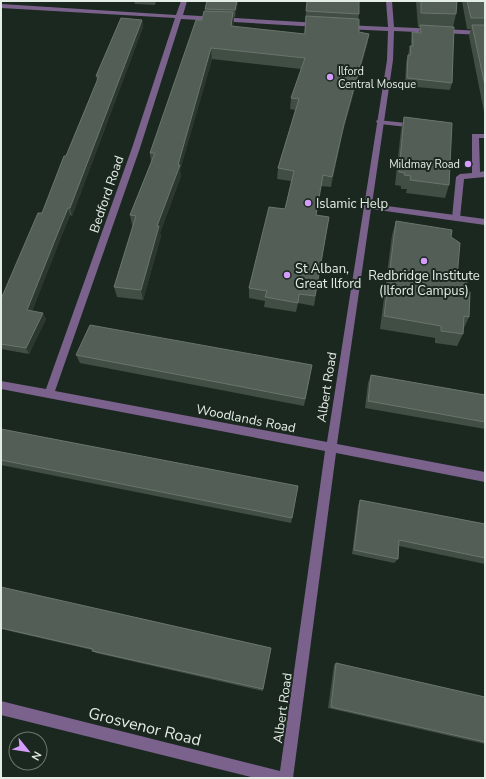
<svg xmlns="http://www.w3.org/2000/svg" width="486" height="779" font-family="'Nunito Sans',sans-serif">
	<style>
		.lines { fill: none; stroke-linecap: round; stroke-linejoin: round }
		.service { fill: #7b628d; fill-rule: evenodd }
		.minor { fill: #7b628d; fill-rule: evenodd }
		.wall { fill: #414e44 }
		.shaded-wall { fill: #2b382e }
		.building { fill: #535f56; stroke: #6a756c }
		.poi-dot { fill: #d59cfb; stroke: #1b281f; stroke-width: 1.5 }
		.labels { text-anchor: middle; stroke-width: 4; stroke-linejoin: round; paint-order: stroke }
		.far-poi-label { font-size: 11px; fill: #e4ece6; stroke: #1b281f; text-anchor: start }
		.street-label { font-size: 13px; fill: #e4ece6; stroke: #1b281f }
		.poi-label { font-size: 13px; fill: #e4ece6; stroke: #1b281f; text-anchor: start }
		.near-street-label { font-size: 16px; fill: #e4ece6; stroke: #1b281f }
	</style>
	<rect width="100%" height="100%" fill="#1b281f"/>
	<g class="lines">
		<g class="service">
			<path d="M377 120 416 124 420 126 416 128 380 124 376 122Z"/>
			<path d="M472 134H485V138H479L480 172 485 171V177L464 179 460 218 456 221 452 218 456 177 460 174 472 173Z"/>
		</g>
		<path class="minor" d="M181 1H187L183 15 319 23 322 25 319 27 181 19 140 148 55 391 327 442 387 60 388 31 345 29 342 27 345 25 388 27 386 1H392L394 27 485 31V35L394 31 393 60 372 204 485 219V225L371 209 337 444 485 472V482L336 453 293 778H255L1 715V701L280 771 325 451 1 389V381L46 389 132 148 175 18 1 8V4L176 15Z"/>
	</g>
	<g class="wall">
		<path d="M134 1H156L155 5 135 4Z"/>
		<path d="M238 1 235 17H234L233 27 304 34 307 1 359 14 358 19 359 32 369 34 367 45 342 135 331 187 321 186 316 215 329 217 314 306 298 303 296 312 264 307 265 301 249 298V288L285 209 291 181 277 179 278 168 295 110 290 109 291 98 301 69 212 59 180 170 181 176 160 233 161 236 143 300 117 297 114 287 133 226 132 225 130 215 151 162 150 153 205 11V9Z"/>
		<path d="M416 1H457L456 14 453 27 452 83 450 90 405 86 406 63 410 46H411V40L412 32 419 33 420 27H418Z"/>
		<path d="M462 1H485V117L469 36 471 29H467Z"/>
		<path d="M142 20 143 27 72 216 70 215 61 237 32 311 46 319 29 354 1 349V299L42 213 97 81 96 76Z"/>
		<path d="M404 117 449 185 445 198 406 193 407 189H401V186L395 185 401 130Z"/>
		<path d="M396 221 451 237 457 278 466 292 469 317 464 328 463 334 457 346 435 343V338L380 329 392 235Z"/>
		<path d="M76 355 312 365 304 406 80 363Z"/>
		<path d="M371 375 485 395V429L365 408 368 383Z"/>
		<path d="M1 429 292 518 291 523 1 465Z"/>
		<path d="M360 500 485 524V564L399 546 398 559 394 563 352 554 358 506Z"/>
		<path d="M1 587 263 689V691L96 653 92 650 1 629Z"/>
		<path d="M336 663 485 697V744L328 708 334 665Z"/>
	</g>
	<g class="shaded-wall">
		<path d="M237 1H238L235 17V10Z"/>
		<path d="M233 12 234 23 231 37V26Z"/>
		<path d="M142 20 143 27 72 216 70 208Z"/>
		<path d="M369 34 367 45 342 135 331 187 332 177 344 124Z"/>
		<path d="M211 48 212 59 180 170 181 176 160 233 161 236 143 300 141 290 157 226 178 165Z"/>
		<path d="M68 208 70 215 30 316 27 310Z"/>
		<path d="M43 313 46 319 29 354 26 348Z"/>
	</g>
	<g class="building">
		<path d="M207 1H237L235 10 205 9Z"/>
		<path d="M307 1H359V14L306 11Z"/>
		<path d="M421 1H457L456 14 421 13Z"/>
		<path d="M467 1H485V18H471Z"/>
		<path d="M204 11 233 12 231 26 305 34 306 16 359 19V32L369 34 344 124 332 177 323 175 316 215 329 217 315 296 299 294 298 303 265 297 267 291 249 288 269 207 285 209 294 171 278 168 299 99 291 98 305 58 211 48 178 165H180L157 226H159L141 290 114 287 136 216 130 215 155 153H150L196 20H202Z"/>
		<path d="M121 18 142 20 70 208H68L59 230 27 310 43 313 26 348 1 344V299L38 213H42L64 156H66L99 76H96Z"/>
		<path d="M420 25 454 27 452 83 407 78 408 55H411L410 46H413L412 32 421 33Z"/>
		<path d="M472 25H485V86Z"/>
		<path d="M404 117 452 123 449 185 410 180 411 176 404 175 405 173 399 172Z"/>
		<path d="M396 221 452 230 451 237 460 243 457 278 467 279 466 292H470L469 317 464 316 463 334 441 331V326L384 316Z"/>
		<path d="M90 325 312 365 305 399 76 355Z"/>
		<path d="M371 375 485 395V422L368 401Z"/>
		<path d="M1 429 298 486 292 518 1 460Z"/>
		<path d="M360 500 485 524V558L399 540 398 559 354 550Z"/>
		<path d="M1 587 271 648 263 689 92 651 93 649 1 628Z"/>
		<path d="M336 663 485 697V742L331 707Z"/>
	</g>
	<g class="poi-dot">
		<circle cx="330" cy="77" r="4"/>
		<circle cx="468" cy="164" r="4"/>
		<circle cx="308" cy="203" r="4"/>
		<circle cx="424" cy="261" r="4"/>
		<circle cx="287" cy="275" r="4"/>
	</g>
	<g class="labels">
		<g class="far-poi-label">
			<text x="338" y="75">Ilford<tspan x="338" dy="13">Central Mosque</tspan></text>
			<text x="460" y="168" text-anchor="end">Mildmay Road</text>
		</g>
		<g class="street-label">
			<text transform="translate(106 194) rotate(-71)" y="5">Bedford Road</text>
			<text transform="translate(326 387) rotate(-81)" y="5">Albert Road</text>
			<text transform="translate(246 418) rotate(11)" y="5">Woodlands Road</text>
			<text transform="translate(282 708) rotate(-82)" y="5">Albert Road</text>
		</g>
		<g class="poi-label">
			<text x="316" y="208">Islamic Help</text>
			<text x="295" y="273">St Alban,<tspan x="295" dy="15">Great Ilford</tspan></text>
			<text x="424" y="280" text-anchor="middle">Redbridge Institute<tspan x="424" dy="15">(Ilford Campus)</tspan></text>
		</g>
		<g class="near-street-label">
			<text transform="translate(145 726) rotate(14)" y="6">Grosvenor Road</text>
		</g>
	</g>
	<rect width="486" height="779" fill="none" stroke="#e4ece6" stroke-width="4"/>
	<g transform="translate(28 751) rotate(120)"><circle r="19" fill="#1b281f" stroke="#6b766f"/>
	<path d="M0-3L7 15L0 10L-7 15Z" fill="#d59cfb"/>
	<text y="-6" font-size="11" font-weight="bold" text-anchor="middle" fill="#e4ece6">N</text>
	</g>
</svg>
